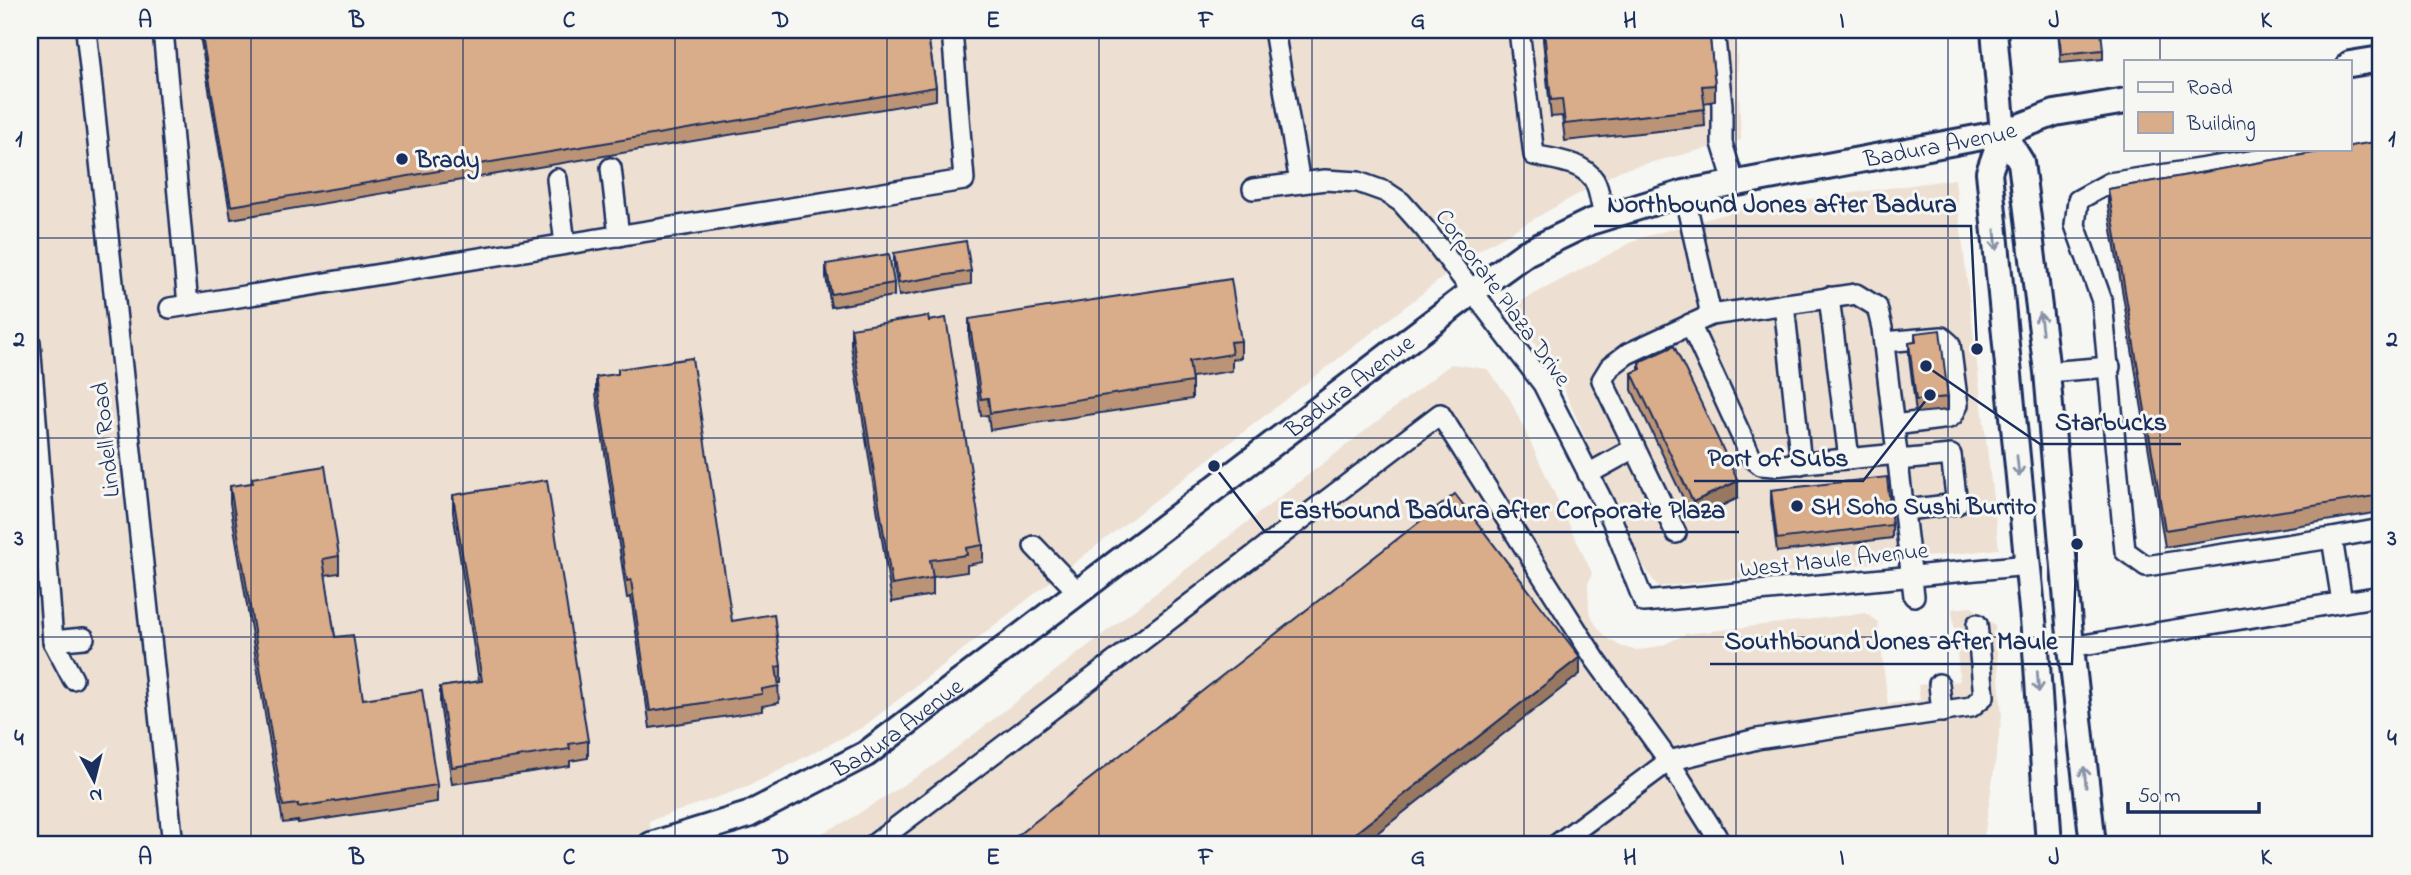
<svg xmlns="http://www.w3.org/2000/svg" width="2411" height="875" font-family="'Indie Flower',sans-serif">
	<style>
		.built { fill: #ede0d3 }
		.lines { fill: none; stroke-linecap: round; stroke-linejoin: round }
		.minor-casing { stroke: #1b2f5e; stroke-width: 24 }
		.major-casing { stroke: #1b2f5e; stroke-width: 30 }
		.minor { stroke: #f6f6f2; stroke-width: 19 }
		.major { stroke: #f6f6f2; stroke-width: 24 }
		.wall { fill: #bb9477; stroke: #1b2f5e; stroke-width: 2 }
		.shaded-wall { fill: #987861; stroke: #1b2f5e; stroke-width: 2 }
		.building { fill: #d9ac8a; stroke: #1b2f5e; stroke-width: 2 }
		.oneway { stroke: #8892a8 }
		.grid { fill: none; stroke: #1b2f5e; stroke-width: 2; stroke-opacity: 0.55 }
		.poi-dot { fill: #1b2f5e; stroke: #f6f6f2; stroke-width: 2.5 }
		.labels { text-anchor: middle; stroke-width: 6; stroke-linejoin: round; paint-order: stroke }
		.street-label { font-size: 24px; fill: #1b2f5e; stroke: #f6f6f2 }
		.poi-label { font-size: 24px; font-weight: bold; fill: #1b2f5e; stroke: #f6f6f2; text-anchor: start }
		.leader { fill: none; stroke: #1b2f5e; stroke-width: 2.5 }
		.callout-dot { fill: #1b2f5e; stroke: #f6f6f2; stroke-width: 2.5 }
		.callout-label { font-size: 26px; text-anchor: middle; font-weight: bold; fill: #1b2f5e; stroke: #f6f6f2; stroke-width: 6; stroke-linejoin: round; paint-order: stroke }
		.neatline { fill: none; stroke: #1b2f5e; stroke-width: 2.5 }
		.grid-label { font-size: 23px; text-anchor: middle; font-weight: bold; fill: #1b2f5e }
	</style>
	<rect width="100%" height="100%" fill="#f6f6f2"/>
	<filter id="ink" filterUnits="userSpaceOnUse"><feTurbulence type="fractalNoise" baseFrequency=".0143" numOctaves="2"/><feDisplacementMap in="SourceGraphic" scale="14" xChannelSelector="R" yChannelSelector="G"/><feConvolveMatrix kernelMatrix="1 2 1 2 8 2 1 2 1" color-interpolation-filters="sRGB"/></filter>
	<g filter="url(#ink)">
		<g class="built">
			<path d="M30 30H1736L1741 140 1621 170 1477 251 863 727 747 787 649 821 654 845H30Z"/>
			<path d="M1955 179 1999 549 1658 587 1638 558 1562 385 1510 307 1640 238 1750 207Z"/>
			<path d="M1451 364 1487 369 1510 399 1592 573 1588 584 1589 611 1596 625 1606 637 1620 646 1634 650 1647 649 1663 645 1686 634 1866 613 1878 622 1888 704 1920 700 1918 685 1960 681 1952 609 1972 607 1995 625 2002 716 1983 845H797L847 821 933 766Z"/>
		</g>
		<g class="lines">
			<defs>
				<g id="minor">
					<path d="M86 30 173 845"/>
					<path d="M163 30 188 305"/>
					<path d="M1274 30 1300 183"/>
					<path d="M1519 30 1534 155C1553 160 1582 161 1594 180 1600 190 1601 206 1604 217"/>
					<path d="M1714 30 1722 105V143L1734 182"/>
					<path d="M2295 149 2296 154 2336 149"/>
					<path d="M2296 154 2109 183 2078 200 2075 225 2102 301 2125 551 2146 566 2332 538"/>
					<path d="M611 168 619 236"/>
					<path d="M557 179 565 244"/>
					<path d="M1253 189 1325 180 1358 182 1386 192 1401 202 1425 229 1543 384 1612 520 1644 602 2028 565"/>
					<path d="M1684 193 1711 315"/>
					<path d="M1829 297 1849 459"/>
					<path d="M1784 304 1801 464"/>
					<path d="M170 308 964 180 952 30"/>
					<path d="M1690 324 1751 457 1761 465 1773 466 1898 454"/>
					<path d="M30 342 53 641 84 638"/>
					<path d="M1884 342 1942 337 1950 344 1958 405 1953 415 1949 418 1894 425"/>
					<path d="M2047 372 2110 367"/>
					<path d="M1899 460 1951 455 1957 504 1905 510"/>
					<path d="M1588 474 1635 448"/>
					<path d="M1676 533 1602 380 1610 367 1627 354 1711 315 1856 294 1877 307 1882 328 1914 596"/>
					<path d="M1034 546 1078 592"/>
					<path d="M2342 602 2332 538 2381 529"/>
					<path d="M53 641 73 679"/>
					<path d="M2071 647 2381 596"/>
					<path d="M1939 684 1942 712"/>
					<path d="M873 845 1440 414 1595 659 1669 761 1722 845"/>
					<path d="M1556 845 1669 761 1757 739 1971 707 1984 696 1977 624"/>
				</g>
				<g id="major">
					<path d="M1994 30 2003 133 2021 162 2047 372 2071 647 2093 845"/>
					<path d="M2350 64 2381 59"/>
					<path d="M2003 133 1989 172 2036 650 2049 845"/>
					<path id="s1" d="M651 845 748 815 866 754 1472 292 1526 253 1590 222 1684 193 2003 133 2055 113 2126 101"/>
				</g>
			</defs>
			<use href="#minor" class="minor-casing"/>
			<use href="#major" class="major-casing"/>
			<use href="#minor" class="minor"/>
			<use href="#major" class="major"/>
		</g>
		<g class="wall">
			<path d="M199 30H927L936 87V100L231 219Z"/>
			<path d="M1543 30H1709L1715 85V101L1704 103 1705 126 1565 141 1562 116 1551 117 1543 40Z"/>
			<path d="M2058 30 2103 50V59L2061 63Z"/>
			<path d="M2181 30H2218V36L2182 40Z"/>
			<path d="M2260 30H2288L2260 32Z"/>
			<path d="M2381 141V512L2165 547 2108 206V189Z"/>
			<path d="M894 253 971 271V284L899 296 894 266Z"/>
			<path d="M826 264 894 283V296L831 307 826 277Z"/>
			<path d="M969 319 1241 341V358L1232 359V371L1192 377V399L990 430 988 415 981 416 969 336Z"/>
			<path d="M851 328 983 545V562L967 565V572L933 577V595L892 602 851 345Z"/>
			<path d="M1915 333 1948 397V410L1916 413 1909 356V343L1915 342Z"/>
			<path d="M1639 362 1738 498 1693 519 1632 390V373L1639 370Z"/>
			<path d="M618 369 732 621 781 666V683H778L779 703 762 706V711L650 728 631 597 627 598 596 394V377L618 374Z"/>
			<path d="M252 478 339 556V573L325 575 335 637 363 699 437 785V802L298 823V821L283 823 230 503V486L252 483Z"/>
			<path d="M1771 490 1892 525V538L1777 552 1771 503Z"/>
			<path d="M453 495 588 741V758L570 761V766L452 784 440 704V687L479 681 453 512Z"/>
		</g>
		<g class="shaded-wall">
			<path d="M1738 481V498L1693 519V502Z"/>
			<path d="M1580 657V674L1362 845H1340Z"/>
		</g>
		<g class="building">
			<path d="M201 30H927L936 87 231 206Z"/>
			<path d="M1544 30H1709L1715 85 1702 86 1705 109 1565 124 1562 99 1551 100Z"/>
			<path d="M2059 30H2101L2103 50 2061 54Z"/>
			<path d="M2381 141V495L2165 530 2108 189 2336 149H2350V146Z"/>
			<path d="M966 241 971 271 899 283 894 253Z"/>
			<path d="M889 254 894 283 831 294 826 264Z"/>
			<path d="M1231 279 1241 341 1230 342 1232 354 1189 361 1192 382 990 413 988 398 981 399 969 319Z"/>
			<path d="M928 316 929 321 946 318 983 545 966 548 967 555 930 560 933 578 892 585 851 328Z"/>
			<path d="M1940 330 1948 397 1916 400 1909 343 1916 342 1915 333Z"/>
			<path d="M1674 346 1738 481 1693 502 1632 373 1641 369 1639 362Z"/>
			<path d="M692 358 732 621 774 614 781 666 776 667 779 686 762 689V694L650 711 631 580 627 581 596 377 618 374V369Z"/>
			<path d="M325 466 339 556 323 559 335 637 353 635 363 699 422 690 437 785 298 807V804L283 806 230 486 253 483 252 478Z"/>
			<path d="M1887 477 1892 525 1777 539 1771 490Z"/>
			<path d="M547 480 588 741 569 744 570 749 452 767 440 687 482 681 453 495Z"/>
			<path d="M1455 494 1580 657 1340 845H1005Z"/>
		</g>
		<defs><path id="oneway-shaft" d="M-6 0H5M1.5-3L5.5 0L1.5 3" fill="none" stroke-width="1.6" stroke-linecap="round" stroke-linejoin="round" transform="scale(1.75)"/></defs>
		<g class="oneway">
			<use href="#oneway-shaft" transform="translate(1996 240) rotate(84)"/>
			<use href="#oneway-shaft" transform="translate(2041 323) rotate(-97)"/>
			<use href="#oneway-shaft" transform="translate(2018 466) rotate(84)"/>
			<use href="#oneway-shaft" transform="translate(2038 682) rotate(86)"/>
			<use href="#oneway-shaft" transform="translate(2085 777) rotate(-96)"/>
		</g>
	</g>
	<path class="grid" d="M251 30V845M463 30V845M675 30V845M887 30V845M1099 30V845M1312 30V845M1524 30V845M1736 30V845M1948 30V845M2160 30V61M2160 149V845M30 238H2381M30 438H2381M30 637H2381"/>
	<g class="poi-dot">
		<circle cx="402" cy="159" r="7"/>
		<circle cx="1797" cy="506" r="7"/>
	</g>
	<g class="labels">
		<g class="street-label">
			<text dy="8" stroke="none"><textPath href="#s1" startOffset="1493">Badura Avenue</textPath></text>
			<text transform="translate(1504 297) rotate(54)" y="8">Corporate Plaza Drive</text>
			<text dy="8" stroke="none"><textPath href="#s1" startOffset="842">Badura Avenue</textPath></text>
			<text transform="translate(105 440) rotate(-96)" y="8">Lindell Road</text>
			<text transform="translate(1834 559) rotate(-6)" y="8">West Maule Avenue</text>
			<text dy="8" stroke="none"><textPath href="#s1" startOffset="275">Badura Avenue</textPath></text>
		</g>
		<g class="poi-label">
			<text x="416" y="167">Brady</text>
			<text x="1811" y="514">SH Soho Sushi Burrito</text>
		</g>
	</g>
	<path class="leader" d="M1977 349L1971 226H1594M1926 366L2040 444H2181M1930 395L1863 481H1694M1214 466L1265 532H1739M2077 544L2072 664H1710"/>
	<g class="callout-dot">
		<circle cx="1977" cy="349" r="7"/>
		<circle cx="1926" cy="366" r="7"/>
		<circle cx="1930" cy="395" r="7"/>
		<circle cx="1214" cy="466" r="7"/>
		<circle cx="2077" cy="544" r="7"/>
	</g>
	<g class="callout-label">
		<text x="1782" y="212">Northbound Jones after Badura</text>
		<text x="2111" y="430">Starbucks</text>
		<text x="1778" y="466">Port of Subs</text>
		<text x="1502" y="518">Eastbound Badura after Corporate Plaza</text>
		<text x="1891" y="649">Southbound Jones after Maule</text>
	</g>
	<rect width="2411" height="875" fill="none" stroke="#f6f6f2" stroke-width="77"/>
	<rect x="2124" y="60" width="228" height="91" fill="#f6f6f2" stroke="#9ea6b7" stroke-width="2"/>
	<rect x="2138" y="82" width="35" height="10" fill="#f6f6f2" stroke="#9ea6b7" stroke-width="2"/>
	<text x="2187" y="94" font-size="21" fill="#1b2f5e">Road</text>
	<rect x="2138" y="112" width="35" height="21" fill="#d9ac8a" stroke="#9ea6b7" stroke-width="2"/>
	<text x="2187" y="130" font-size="21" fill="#1b2f5e">Building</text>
	<g transform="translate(94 780) rotate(173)" stroke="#f6f6f2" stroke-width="5" paint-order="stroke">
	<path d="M0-5L12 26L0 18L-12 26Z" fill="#1b2f5e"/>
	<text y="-10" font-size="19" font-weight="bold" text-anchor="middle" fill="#1b2f5e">N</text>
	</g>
	<path d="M2128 802v10h131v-10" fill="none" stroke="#1b2f5e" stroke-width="3.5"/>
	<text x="2138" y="802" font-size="21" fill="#1b2f5e" stroke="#f6f6f2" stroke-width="5" paint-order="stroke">50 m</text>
	<rect x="38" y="38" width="2334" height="798" class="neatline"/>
	<g class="grid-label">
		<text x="145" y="27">A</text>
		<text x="357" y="27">B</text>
		<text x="569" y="27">C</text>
		<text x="781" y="27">D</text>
		<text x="993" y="27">E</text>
		<text x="1206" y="27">F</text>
		<text x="1418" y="27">G</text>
		<text x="1630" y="27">H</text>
		<text x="1842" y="27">I</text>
		<text x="2054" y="27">J</text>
		<text x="2266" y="27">K</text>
		<text x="19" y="146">1</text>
		<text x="2392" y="146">1</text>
		<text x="19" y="346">2</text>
		<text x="2392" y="346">2</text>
		<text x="19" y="545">3</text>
		<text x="2392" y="545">3</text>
		<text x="19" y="745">4</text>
		<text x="2392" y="745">4</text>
		<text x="145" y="864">A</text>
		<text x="357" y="864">B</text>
		<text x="569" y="864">C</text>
		<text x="781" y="864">D</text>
		<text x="993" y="864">E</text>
		<text x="1206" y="864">F</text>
		<text x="1418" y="864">G</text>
		<text x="1630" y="864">H</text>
		<text x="1842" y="864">I</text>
		<text x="2054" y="864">J</text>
		<text x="2266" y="864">K</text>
	</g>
</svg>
